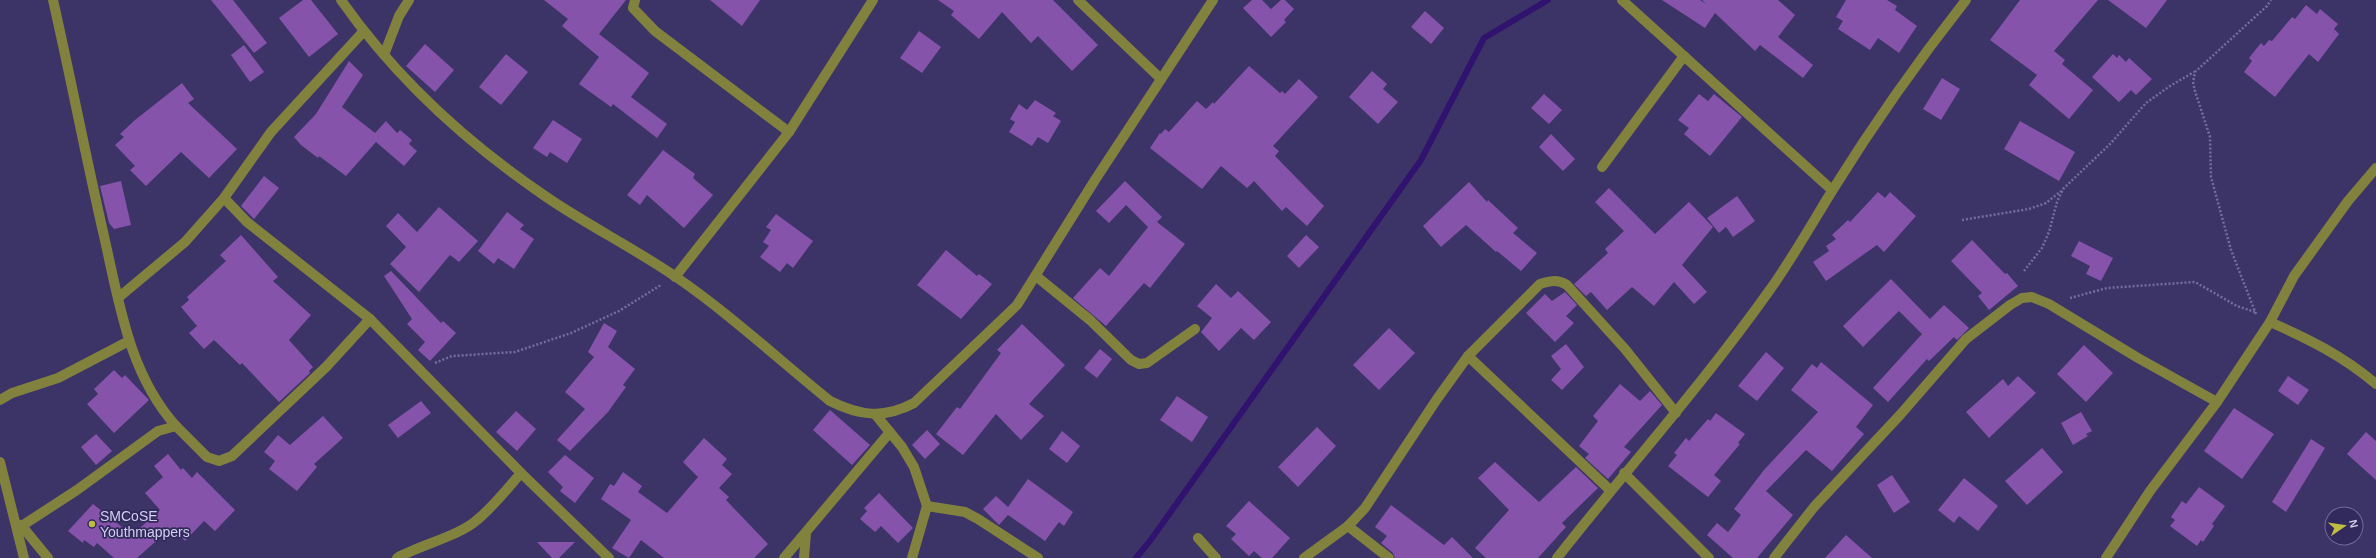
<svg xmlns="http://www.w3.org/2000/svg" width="2376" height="558" font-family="Helvetica,sans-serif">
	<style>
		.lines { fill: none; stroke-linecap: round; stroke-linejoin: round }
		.stream { stroke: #30136e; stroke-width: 6 }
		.building { fill: #8653ab }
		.path { stroke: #756e9b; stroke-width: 2.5; stroke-dasharray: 2 2; stroke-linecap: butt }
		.minor { stroke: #81823d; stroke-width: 10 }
		.poi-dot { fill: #bfbe41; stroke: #32295c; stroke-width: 1.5 }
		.labels { text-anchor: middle; stroke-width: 3.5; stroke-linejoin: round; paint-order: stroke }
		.poi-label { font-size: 14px; fill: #d2d0f0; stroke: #32295c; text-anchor: start }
	</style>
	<rect width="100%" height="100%" fill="#3c3367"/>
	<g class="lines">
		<path class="stream" d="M1136 558 1150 541 1421 160 1484 38 1548 0"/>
	</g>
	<g class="building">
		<path d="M211 0H233L267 43 254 53Z"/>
		<path d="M303 0H311L338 34 309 57 279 18Z"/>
		<path d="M544 0H626L599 34 649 73 631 97 667 124 657 138 613 104 611 107 579 84 599 57 562 26 568 19Z"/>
		<path d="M710 0H760L742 26Z"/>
		<path d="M938 0H1053L1098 45 1072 71 1038 36 1031 43 1002 12 979 39 951 15 954 11Z"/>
		<path d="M1252 0H1262L1271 9 1281 0H1285L1294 9 1284 20 1286 22 1271 37 1243 8Z"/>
		<path d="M1662 0H1700L1706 4 1702 0H1778L1795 15 1778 37 1813 65 1803 78 1760 45 1755 51 1715 13 1705 28Z"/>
		<path d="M1846 0H1887L1897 6 1895 10 1917 26 1899 53 1878 38 1870 50 1838 29 1843 21 1836 17Z"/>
		<path d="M2020 0H2098L2054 51 2065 60 2062 64 2093 90 2069 119 2029 85 2037 75 1990 40Z"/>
		<path d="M2108 0H2167L2146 28Z"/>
		<path d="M2306 5 2317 14 2320 9 2338 24 2334 29 2339 34 2318 62 2309 54 2275 97 2244 72 2252 61 2249 58 2261 43 2264 46 2269 40 2272 41 2292 17 2295 19Z"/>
		<path d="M1425 11 1444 28 1431 44 1411 27Z"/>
		<path d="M919 31 941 47 922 73 900 58Z"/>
		<path d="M425 44 454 70 435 92 406 66Z"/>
		<path d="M244 45 264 72 250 82 231 55Z"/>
		<path d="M506 54 528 72 501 105 479 87Z"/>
		<path d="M2113 54 2117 58 2119 55 2126 62 2129 58 2152 79 2136 95 2131 90 2119 102 2092 77Z"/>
		<path d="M349 61 363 75 342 107 375 133 386 121 397 133 400 130 412 140 409 144 417 151 404 166 376 142 346 176 319 156 318 158 301 145 294 137 316 114Z"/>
		<path d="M1249 66 1280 93 1282 91 1285 94 1299 79 1318 97 1273 146 1279 151 1275 156 1324 206 1307 226 1286 207 1282 211 1254 181 1247 188 1221 166 1202 189 1150 148 1160 133 1161 134 1165 129 1169 132 1197 101 1206 109 1213 102 1214 104Z"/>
		<path d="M1372 71 1387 84 1383 89 1398 102 1378 124 1349 97Z"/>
		<path d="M1942 78 1960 89 1941 120 1923 109Z"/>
		<path d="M182 83 194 99 188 103 237 149 209 178 181 152 146 186 130 170 135 166 115 145 124 137 120 134 135 120Z"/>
		<path d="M1544 94 1562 110 1549 124 1531 108Z"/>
		<path d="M1699 94 1708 101 1714 94 1742 117 1710 156 1684 134 1689 128 1678 120Z"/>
		<path d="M1035 100 1056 113 1053 116 1061 121 1048 143 1038 137 1032 146 1009 132 1015 122 1010 119 1019 104 1027 110Z"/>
		<path d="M553 120 582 139 567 163 550 152 547 157 533 148Z"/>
		<path d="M2020 121 2075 152 2059 181 2004 149Z"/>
		<path d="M1551 134 1575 159 1563 171 1539 147Z"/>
		<path d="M663 150 695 174 693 178 713 195 684 228 647 195 640 205 627 195Z"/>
		<path d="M264 176 279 188 254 219 241 206Z"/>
		<path d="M121 181 131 225 114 229 109 223 100 186Z"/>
		<path d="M1125 181 1162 217 1157 222 1185 244 1150 288 1144 283 1106 326 1073 298 1100 268 1109 276 1148 227 1126 205 1109 223 1096 211Z"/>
		<path d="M1469 182 1487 202 1488 200 1518 228 1513 233 1537 253 1521 271 1497 251 1496 252 1466 225 1441 247 1423 226Z"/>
		<path d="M1609 188 1655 234 1689 202 1713 227 1682 265 1707 292 1694 304 1674 282 1654 306 1632 287 1607 310 1591 292 1586 296 1574 284 1608 253 1605 249 1624 231 1595 202Z"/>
		<path d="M1878 192 1885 198 1890 192 1916 216 1884 252 1877 245 1826 281 1813 262 1829 251 1826 246 1836 239 1832 235 1848 220 1850 222Z"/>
		<path d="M1737 196 1755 221 1733 237 1726 227 1719 233 1707 218Z"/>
		<path d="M439 207 478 241 459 262 450 255 419 292 390 264 406 247 386 226 398 213 417 232Z"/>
		<path d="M507 212 524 225 520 229 534 239 514 269 498 258 494 264 478 251Z"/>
		<path d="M776 214 813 241 793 268 787 263 780 272 760 257 769 246 763 242 771 230 766 227Z"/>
		<path d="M241 235 278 277 273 281 311 315 289 340 313 367 309 371 310 373 279 402 242 363 240 365 214 340 204 349 189 333 197 326 181 307 189 300 187 297 226 261 220 255Z"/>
		<path d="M1306 235 1319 247 1299 268 1287 256Z"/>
		<path d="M1972 240 2005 274 2007 273 2018 286 1989 310 1978 296 1982 293 1951 261Z"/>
		<path d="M2079 241 2113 258 2101 281 2086 274 2090 266 2071 256Z"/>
		<path d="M946 250 977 276 979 274 992 284 961 319 917 285Z"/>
		<path d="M391 271 441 323 443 321 456 333 430 361 418 350 425 342 407 324 412 319 384 276Z"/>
		<path d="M1891 279 1930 319 1944 305 1969 328 1957 340 1954 337 1929 361 1927 359 1888 402 1873 388 1922 334 1899 311 1863 347 1843 326Z"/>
		<path d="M1216 284 1231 298 1238 291 1271 322 1254 340 1241 328 1219 351 1201 332 1212 318 1197 306Z"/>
		<path d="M1565 292 1577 305 1566 316 1574 323 1555 342 1526 313 1545 294 1552 301Z"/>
		<path d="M604 323 617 331 608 347 635 369 623 385 626 387 608 412 570 451 557 440 585 409 565 392 594 357 588 352Z"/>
		<path d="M1022 324 1065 365 1029 404 1044 416 1021 440 996 414 963 455 936 434 957 407 960 409 1001 353 997 350Z"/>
		<path d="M1389 328 1415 353 1379 390 1353 365Z"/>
		<path d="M1566 344 1584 367 1562 390 1551 380 1561 369 1551 356Z"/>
		<path d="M2084 345 2113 373 2086 402 2057 374Z"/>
		<path d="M1100 349 1112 359 1097 378 1084 368Z"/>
		<path d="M1766 352 1784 368 1757 401 1738 386Z"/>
		<path d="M1821 362 1873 405 1856 427 1864 434 1832 471 1806 450 1766 491 1793 515 1757 558H1733L1707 535 1717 523 1728 532 1741 515 1734 509 1764 470 1818 412 1791 390 1812 364 1817 368Z"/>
		<path d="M114 370 122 378 125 375 149 400 114 433 87 404 98 394 94 389Z"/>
		<path d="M2018 376 2036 393 1989 438 1966 412 2003 379 2008 386Z"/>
		<path d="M2288 376 2309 390 2298 405 2278 391Z"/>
		<path d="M1620 384 1640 401 1650 391 1662 405 1624 447 1631 452 1608 479 1585 458 1589 454 1579 446 1598 421 1593 416Z"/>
		<path d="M1177 396 1208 417 1192 442 1160 420Z"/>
		<path d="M421 401 431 413 398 438 388 425Z"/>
		<path d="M2234 408 2274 434 2242 479 2204 451Z"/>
		<path d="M830 410 870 445 852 465 813 430Z"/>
		<path d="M516 411 536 429 517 451 496 432Z"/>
		<path d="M2081 412 2092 431 2086 434 2088 436 2073 445 2061 423Z"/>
		<path d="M1716 413 1745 434 1738 443 1740 444 1714 475 1721 481 1708 497 1668 466 1677 455 1674 453 1686 438 1689 441 1708 419 1710 421Z"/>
		<path d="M323 416 343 438 314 464 317 467 297 491 269 469 275 461 264 452 278 435 290 445Z"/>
		<path d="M1317 427 1336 446 1298 487 1278 467Z"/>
		<path d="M927 430 940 444 925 459 912 445Z"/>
		<path d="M1062 431 1080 446 1067 463 1049 449Z"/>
		<path d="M2366 432 2376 441V480L2347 454Z"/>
		<path d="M96 434 112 451 96 465 81 447Z"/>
		<path d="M704 438 727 459 722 465 732 474 719 488 729 497 726 500 768 544 754 558H664L641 540 629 558 612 548 631 520 601 499 610 484 614 486 623 472 642 486 638 492 667 513 698 477 683 462Z"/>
		<path d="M2311 439 2325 448 2286 512 2272 502Z"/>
		<path d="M2042 448 2063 472 2027 505 2005 481Z"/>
		<path d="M168 454 181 470 183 468 192 478 197 472 235 510 215 531 204 521 185 541 172 527 137 558H114L97 543 94 547 84 540 83 543 68 531 93 504 132 535 160 510 145 493 163 477 154 466Z"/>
		<path d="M565 455 594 478 575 503 560 491 563 487 548 472Z"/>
		<path d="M1495 462 1539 502 1576 467 1598 488 1562 523 1566 527 1538 558H1486L1475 548 1509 510 1478 478Z"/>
		<path d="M1892 475 1910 502 1894 513 1877 485Z"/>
		<path d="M1964 478 1998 506 1978 531 1959 516 1954 523 1938 510Z"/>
		<path d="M1028 479 1073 512 1064 526 1059 522 1045 541 1008 515 999 525 983 509 996 496 1008 507Z"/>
		<path d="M2199 487 2225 506 2212 524 2214 526 2203 542 2201 540 2197 546 2170 526 2175 520 2171 517 2182 501 2186 504Z"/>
		<path d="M879 493 913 528 898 543 881 526 875 532 860 519 867 511 864 508Z"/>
		<path d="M1249 501 1290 538 1272 558H1262L1254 551 1249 556 1231 539 1236 534 1226 526Z"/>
		<path d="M1391 505 1444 545 1452 537 1473 558H1395L1393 553 1381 543 1387 536 1375 527Z"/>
		<path d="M1846 535 1872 558H1825Z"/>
		<path d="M537 542H575L559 558H552Z"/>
	</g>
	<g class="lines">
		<g class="path">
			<path d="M1962 220 2029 209 2046 203 2061 191"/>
			<path d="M2024 271 2042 248 2049 232 2057 202 2063 189 2110 144 2146 103 2170 86 2194 72"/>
			<path d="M2070 298 2107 288 2195 282 2237 306 2255 312"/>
			<path d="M2256 314 2231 250 2211 177 2210 137 2195 91 2193 82 2195 72 2267 6 2271 0"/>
			<path d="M435 363 452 356 515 352 571 333 619 311 661 285"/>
		</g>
		<g class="minor">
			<path d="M53 0C71 79 86 158 104 236 119 302 129 374 176 426"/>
			<path d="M341 0C395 77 467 143 545 196 587 225 634 248 676 277 730 314 779 360 830 401 860 416 884 419 914 403L1017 305 1095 180 1213 0"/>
			<path d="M635 0 633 8 655 31 789 132"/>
			<path d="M1078 0 1161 79"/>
			<path d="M1622 0 1832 190"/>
			<path d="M384 55 399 16 409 0"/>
			<path d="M1602 167 1684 56"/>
			<path d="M224 198 247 222 370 319 521 473 609 558"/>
			<path d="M1036 276 1090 320 1131 360 1139 364 1147 363 1195 329"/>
			<path d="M675 277 789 132 873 0"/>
			<path d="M118 298 185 242 224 198 271 132 363 32"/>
			<path d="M2270 322C2309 339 2343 356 2376 384"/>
			<path d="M1468 356 1610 490"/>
			<path d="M0 400 12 393 58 378 129 341"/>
			<path d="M875 414 902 447 914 467 927 506 965 512 978 519 1038 558"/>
			<path d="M0 462 24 558"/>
			<path d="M1624 473 1709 558"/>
			<path d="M21 525 48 558"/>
			<path d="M1348 526 1389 558"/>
			<path d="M17 529 77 490 158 431 176 426 207 457 219 461 232 456 326 367 370 319"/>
			<path d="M1198 538 1216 558"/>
			<path d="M397 558C420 545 459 536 477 520 493 507 507 489 521 473"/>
			<path d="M784 558 890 432"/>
			<path d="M804 558 806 533"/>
			<path d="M912 558 927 506"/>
			<path d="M1304 558 1348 526 1365 508 1437 399 1468 356 1540 284C1551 281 1557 279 1567 285L1625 349 1676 413"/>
			<path d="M1557 558C1627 469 1703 384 1769 291 1792 259 1811 225 1832 191 1873 125 1918 61 1966 0"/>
			<path d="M1774 558 1814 507 1900 415 1966 339 2010 305 2022 298 2032 297 2049 304 2138 358 2217 402"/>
			<path d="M2106 558 2150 491 2217 402 2270 322 2294 276 2348 201 2376 168"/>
		</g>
	</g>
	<circle class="poi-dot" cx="92" cy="524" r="4"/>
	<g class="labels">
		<g class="poi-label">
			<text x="100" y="521">SMCoSE<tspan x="100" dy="16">Youthmappers</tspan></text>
		</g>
	</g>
	<g transform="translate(2344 526) rotate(77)"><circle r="19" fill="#32295c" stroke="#726c97"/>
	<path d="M0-3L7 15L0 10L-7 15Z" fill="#bfbe41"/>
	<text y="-6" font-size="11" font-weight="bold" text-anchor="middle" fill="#d2d0f0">N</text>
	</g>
</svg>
